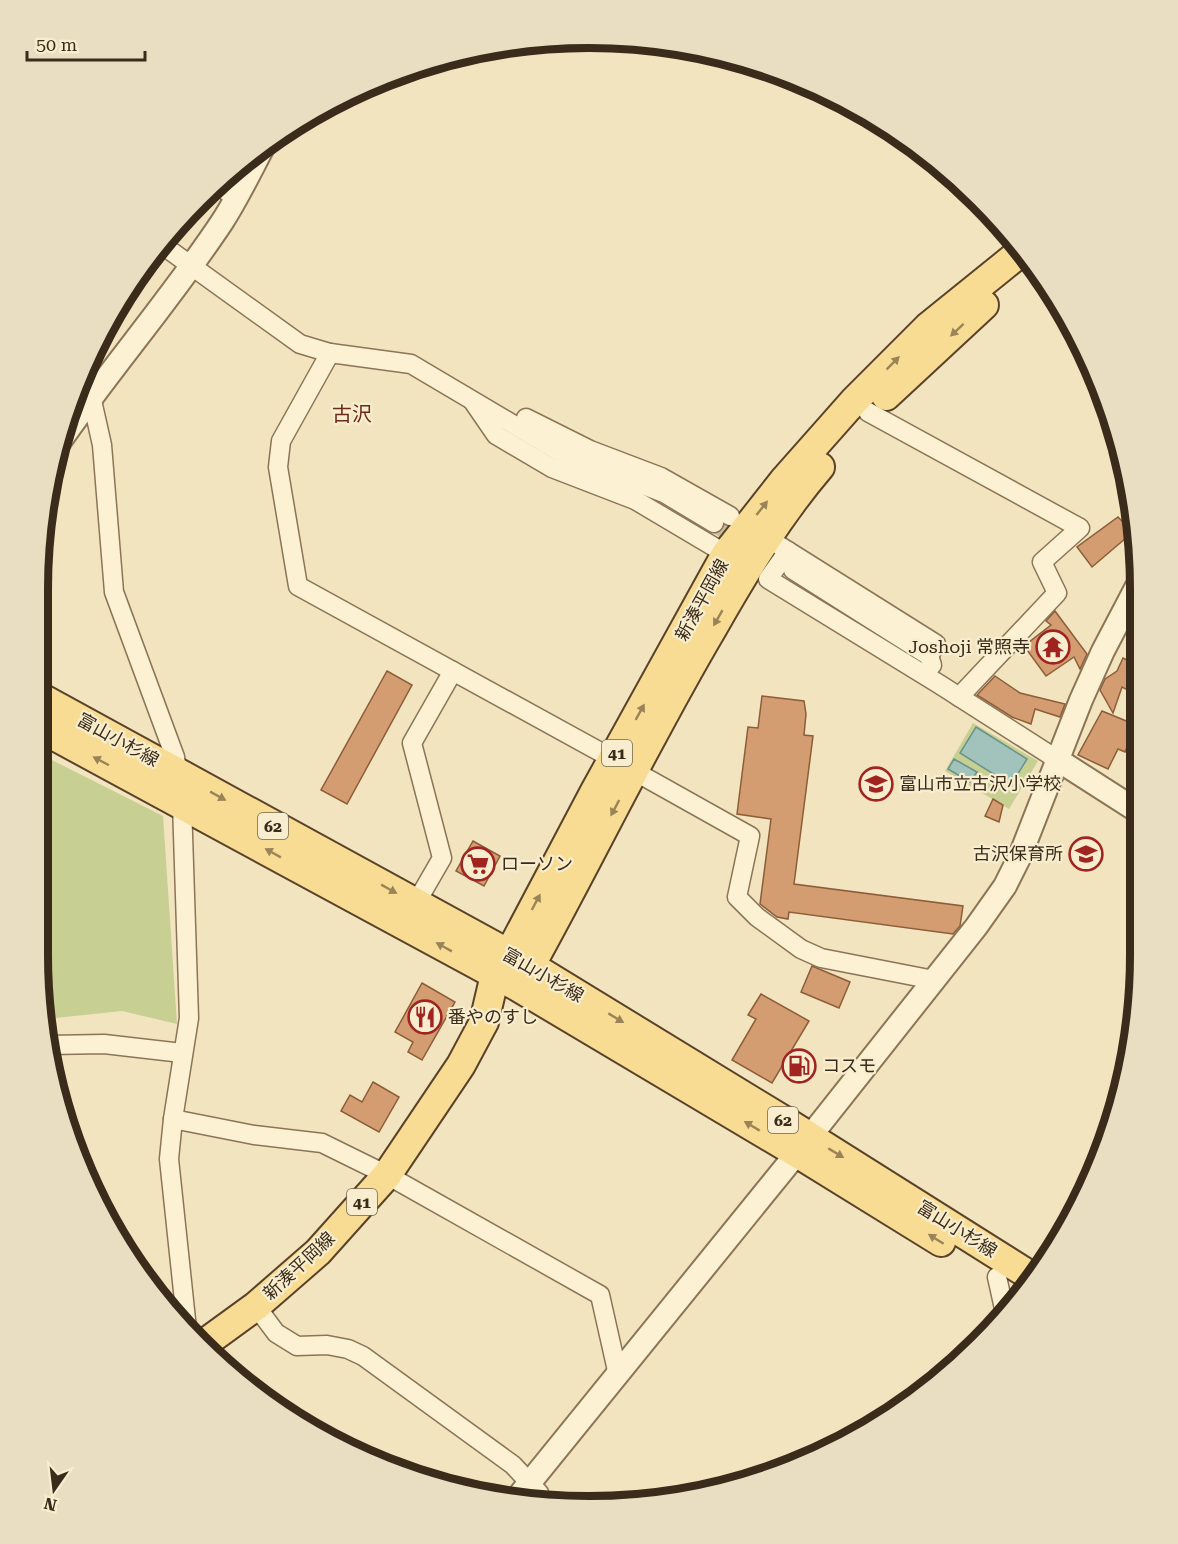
<svg xmlns="http://www.w3.org/2000/svg" width="1178" height="1544" font-family="'Roboto Serif','Noto Sans JP',serif">
	<style>
		.green { fill: #c7d092 }
		.water { fill: #a2c3bb; stroke: #699289; stroke-width: 1.5 }
		.building { fill: #d39d71; stroke: #8d5d39; stroke-width: 1.5 }
		.lines { fill: none; stroke-linecap: round; stroke-linejoin: round }
		.minor-tunnel { stroke: #cdbf9e; stroke-width: 18; stroke-dasharray: 18 9; stroke-linecap: butt }
		.minor-casing { stroke: #8c7456; stroke-width: 21 }
		.tertiary-casing { stroke: #8c7456; stroke-width: 26 }
		.primary-casing { stroke: #59422a; stroke-width: 32 }
		.minor { stroke: #fcf1d3; stroke-width: 18 }
		.tertiary { stroke: #fcf1d3; stroke-width: 22 }
		.primary { stroke: #f9dc93; stroke-width: 28 }
		.oneway { fill: #9a8457 }
		.labels { text-anchor: middle; stroke-width: 4.5; stroke-linejoin: round; paint-order: stroke }
		.shield { fill: #f8eecf; stroke: #736651; stroke-width: 1.5 }
		.shield-label { font-size: 16px; font-weight: bold; fill: #3a2b1b }
		.street-label { font-size: 18px; fill: #3a2b1b; stroke: #f8eecf }
		.poi-label { font-size: 18px; fill: #3a2b1b; stroke: #f8eecf; text-anchor: start }
		.neighbourhood-label { font-size: 20px; fill: #6a2b17; stroke: #f8eecf }
		.rim { fill: none; stroke: #3a2b1b; stroke-width: 8 }
	</style>
	<rect width="100%" height="100%" fill="#f2e4bf"/>
	<g class="green">
		<path d="M973 723 1038 761 1009 809 945 771Z"/>
		<path d="M38 753 163 816 177 1024 122 1011 46 1019 38 955Z"/>
	</g>
	<g class="water">
		<path d="M976 727 1027 759 1011 785 960 753Z"/>
		<path d="M954 759 977 772 970 782 948 769Z"/>
	</g>
	<g class="building">
		<path d="M1118 517 1133 532 1092 567 1077 547Z"/>
		<path d="M1055 611 1087 654 1080 669 1074 657 1046 676 1024 646 1051 625 1046 621Z"/>
		<path d="M1123 658 1136 665V694L1122 687 1113 713 1100 690 1105 679 1117 671Z"/>
		<path d="M387 671 412 685 347 804 321 790Z"/>
		<path d="M995 676 1020 693 1065 704 1060 717 1035 709 1031 724 1012 717 977 695Z"/>
		<path d="M762 696 804 701 806 714 804 735 813 736 794 884 963 906 960 926 953 934 789 912 788 919 777 917 760 904 771 819 737 814 748 727 758 728Z"/>
		<path d="M1102 711 1136 725 1125 752 1118 749 1108 769 1078 755Z"/>
		<path d="M993 799 1003 805 999 822 985 816Z"/>
		<path d="M473 841 500 856 484 886 456 871Z"/>
		<path d="M812 966 850 982 839 1008 801 992Z"/>
		<path d="M422 983 455 1002 422 1060 408 1052 413 1042 395 1032Z"/>
		<path d="M761 994 809 1021 772 1083 732 1060 756 1019 748 1015Z"/>
		<path d="M373 1082 399 1097 379 1132 341 1111 350 1095 362 1102Z"/>
	</g>
	<g class="lines">
		<path class="minor-tunnel" d="M714 523 793 570"/>
		<defs>
			<g id="minor">
				<path d="M799 79 902 136"/>
				<path d="M222 188 236 198"/>
				<path d="M161 244 300 344 330 353 411 364 563 454 664 493 714 523"/>
				<path d="M330 353 281 441 278 467 298 586 613 759"/>
				<path d="M91 396 102 445 114 592 175 757 182 804 189 1018 173 1119 169 1159 187 1329"/>
				<path d="M474 403 496 435 552 468 635 500 726 554"/>
				<path d="M868 412 1080 528 1042 562 1057 593 959 697"/>
				<path d="M526 418 590 450 661 477 730 516"/>
				<path d="M780 546 936 644 929 656"/>
				<path d="M788 551 768 579 939 684 1058 760"/>
				<path d="M793 570 929 656 932 665"/>
				<path d="M634 771 750 836 737 897 757 917 801 949 821 958 934 980"/>
				<path d="M416 903 442 858 412 743 453 671"/>
				<path d="M49 1045 104 1044 182 1053"/>
				<path d="M173 1119 254 1135 322 1143 387 1175 600 1295 618 1375"/>
				<path d="M997 1277 1005 1313"/>
				<path d="M256 1306 276 1333 297 1346 327 1345 348 1349 363 1356 513 1465 539 1493 541 1500"/>
			</g>
			<g id="tertiary">
				<path d="M56 447C109 370 171 299 222 222 237 199 249 174 262 149"/>
				<path d="M1058 760 1136 810"/>
				<path d="M518 1497 797 1153 976 927 1005 886 1020 856 1081 700 1103 651 1136 588"/>
			</g>
			<g id="primary">
				<path d="M886 396 984 305"/>
				<path d="M38 696 531 966 783 1120 1034 1278"/>
				<path d="M38 727 518 987 797 1153 941 1242"/>
				<path d="M522 981C587 865 644 744 712 629 744 573 778 516 820 467"/>
				<path d="M201 1346 256 1306 318 1252 387 1175 461 1065 484 1022 495 975 509 954 595 791 726 554 785 479 854 401 928 327 1022 251"/>
			</g>
		</defs>
		<use href="#minor" class="minor-casing"/>
		<use href="#tertiary" class="tertiary-casing"/>
		<use href="#primary" class="primary-casing"/>
		<use href="#minor" class="minor"/>
		<use href="#tertiary" class="tertiary"/>
		<use href="#primary" class="primary"/>
	</g>
	<defs><path id="oneway-solid" d="M-6-.8H1V-3.2L6.5 0L1 3.2V.8H-6Z" transform="scale(1.5)"/></defs>
	<g class="oneway">
		<use href="#oneway-solid" transform="translate(957 330) rotate(137)"/>
		<use href="#oneway-solid" transform="translate(893 363) rotate(-45)"/>
		<use href="#oneway-solid" transform="translate(762 508) rotate(-52)"/>
		<use href="#oneway-solid" transform="translate(718 618) rotate(120)"/>
		<use href="#oneway-solid" transform="translate(640 712) rotate(-61)"/>
		<use href="#oneway-solid" transform="translate(101 761) rotate(-152)"/>
		<use href="#oneway-solid" transform="translate(218 796) rotate(29)"/>
		<use href="#oneway-solid" transform="translate(615 808) rotate(118)"/>
		<use href="#oneway-solid" transform="translate(273 853) rotate(-151)"/>
		<use href="#oneway-solid" transform="translate(389 889) rotate(29)"/>
		<use href="#oneway-solid" transform="translate(536 902) rotate(-62)"/>
		<use href="#oneway-solid" transform="translate(444 947) rotate(-151)"/>
		<use href="#oneway-solid" transform="translate(616 1018) rotate(31)"/>
		<use href="#oneway-solid" transform="translate(752 1126) rotate(-149)"/>
		<use href="#oneway-solid" transform="translate(836 1153) rotate(31)"/>
		<use href="#oneway-solid" transform="translate(936 1239) rotate(-148)"/>
	</g>
	<defs>
		<symbol id="temple-ring" viewBox="-11 -11 22 22"><circle r="9.5" fill="#f8eecf" stroke="#a02420" stroke-width="1.5"/><path d="M0-6L5-2H3V0L6.5 2.5H4V6H1.5V3h-3V6H-4V2.5H-6.5L-3 0V-2H-5Z" fill="#a02420"/></symbol>
		<symbol id="school-ring" viewBox="-11 -11 22 22"><circle r="9.5" fill="#f8eecf" stroke="#a02420" stroke-width="1.5"/><path d="M0-5L7-2L0 1L-7-2ZM-4 1L0 2.5L4 1V4Q0 6-4 4Z" fill="#a02420"/></symbol>
		<symbol id="supermarket-ring" viewBox="-11 -11 22 22"><circle r="9.5" fill="#f8eecf" stroke="#a02420" stroke-width="1.5"/><path d="M-6-5.5h2.5l.6 2H6L4.5 2H-2.5L-4.4-4H-6ZM-1.5 3.2a1.3 1.3 0 1 0 .1 0ZM3 3.2a1.3 1.3 0 1 0 .1 0Z" fill="#a02420"/></symbol>
		<symbol id="restaurant-ring" viewBox="-11 -11 22 22"><circle r="9.5" fill="#f8eecf" stroke="#a02420" stroke-width="1.5"/><path d="M-5-6h1v4h1v-4h1v4h1v-4h1v5L-1.5 .5V6h-2V.5L-5-1ZM5-6V6H3V1.5H1.5Q1.5-4 5-6Z" fill="#a02420"/></symbol>
		<symbol id="fuel-ring" viewBox="-11 -11 22 22"><circle r="9.5" fill="#f8eecf" stroke="#a02420" stroke-width="1.5"/><path d="M-5.5-6h7V0h2V4h1.3V-2.5L3-4.5l.8-.8L6-3V5H2.5V1h-1V6h-7ZM-4.2-4.7v3.2H.2V-4.7Z" fill="#a02420"/></symbol>
	</defs>
	<g fill-rule="evenodd">
		<use href="#temple-ring" x="1034" y="628" width="38" height="38"/>
		<use href="#school-ring" x="857" y="765" width="38" height="38"/>
		<use href="#school-ring" x="1067" y="835" width="38" height="38"/>
		<use href="#supermarket-ring" x="459" y="845" width="38" height="38"/>
		<use href="#restaurant-ring" x="406" y="998" width="38" height="38"/>
		<use href="#fuel-ring" x="780" y="1047" width="38" height="38"/>
	</g>
	<g class="labels">
		<g class="shield">
			<rect x="602" y="740" width="30" height="26" rx="4.5"/>
			<rect x="258" y="813" width="30" height="26" rx="4.5"/>
			<rect x="768" y="1107" width="30" height="26" rx="4.5"/>
			<rect x="347" y="1189" width="30" height="26" rx="4.5"/>
		</g>
		<g class="shield-label">
			<text x="617" y="759">41</text>
			<text x="273" y="832">62</text>
			<text x="783" y="1126">62</text>
			<text x="362" y="1208">41</text>
		</g>
		<g class="street-label">
			<text transform="translate(702 600) rotate(-61)" y="6">新湊平岡線</text>
			<text transform="translate(118 740) rotate(29)" y="6">富山小杉線</text>
			<text transform="translate(543 975) rotate(30)" y="6">富山小杉線</text>
			<text transform="translate(957 1229) rotate(32)" y="6">富山小杉線</text>
			<text transform="translate(299 1266) rotate(-43)" y="6">新湊平岡線</text>
		</g>
		<g class="poi-label">
			<text x="1030" y="653" text-anchor="end">Joshoji 常照寺</text>
			<text x="899" y="790">富山市立古沢小学校</text>
			<text x="1063" y="860" text-anchor="end">古沢保育所</text>
			<text x="501" y="870">ローソン</text>
			<text x="448" y="1023">番やのすし</text>
			<text x="822" y="1072">コスモ</text>
		</g>
		<g class="neighbourhood-label">
			<text x="352" y="421">古沢</text>
		</g>
	</g>
	<path d="M0 0H1178V1544H0ZM589 48H589A541 541 0 0 1 1130 589V955A541 541 0 0 1 589 1496H589A541 541 0 0 1 48 955V589A541 541 0 0 1 589 48Z" fill="#e9dec1" fill-rule="evenodd"/>
	<path class="rim" d="M589 48H589A541 541 0 0 1 1130 589V955A541 541 0 0 1 589 1496H589A541 541 0 0 1 48 955V589A541 541 0 0 1 589 48Z"/>
	<g transform="translate(54 1490) rotate(194)" stroke="#f8eecf" stroke-width="4.5" paint-order="stroke">
	<path d="M0-4.5L10 22L0 15L-10 22Z" fill="#3a2b1b"/>
	<text y="-9" font-size="16" font-weight="bold" text-anchor="middle" fill="#3a2b1b">N</text>
	</g>
	<path d="M27 51v9h118v-9" fill="none" stroke="#3a2b1b" stroke-width="3"/>
	<text x="36" y="51" font-size="18" fill="#3a2b1b" stroke="#f8eecf" stroke-width="4.5" paint-order="stroke">50 m</text>
</svg>
